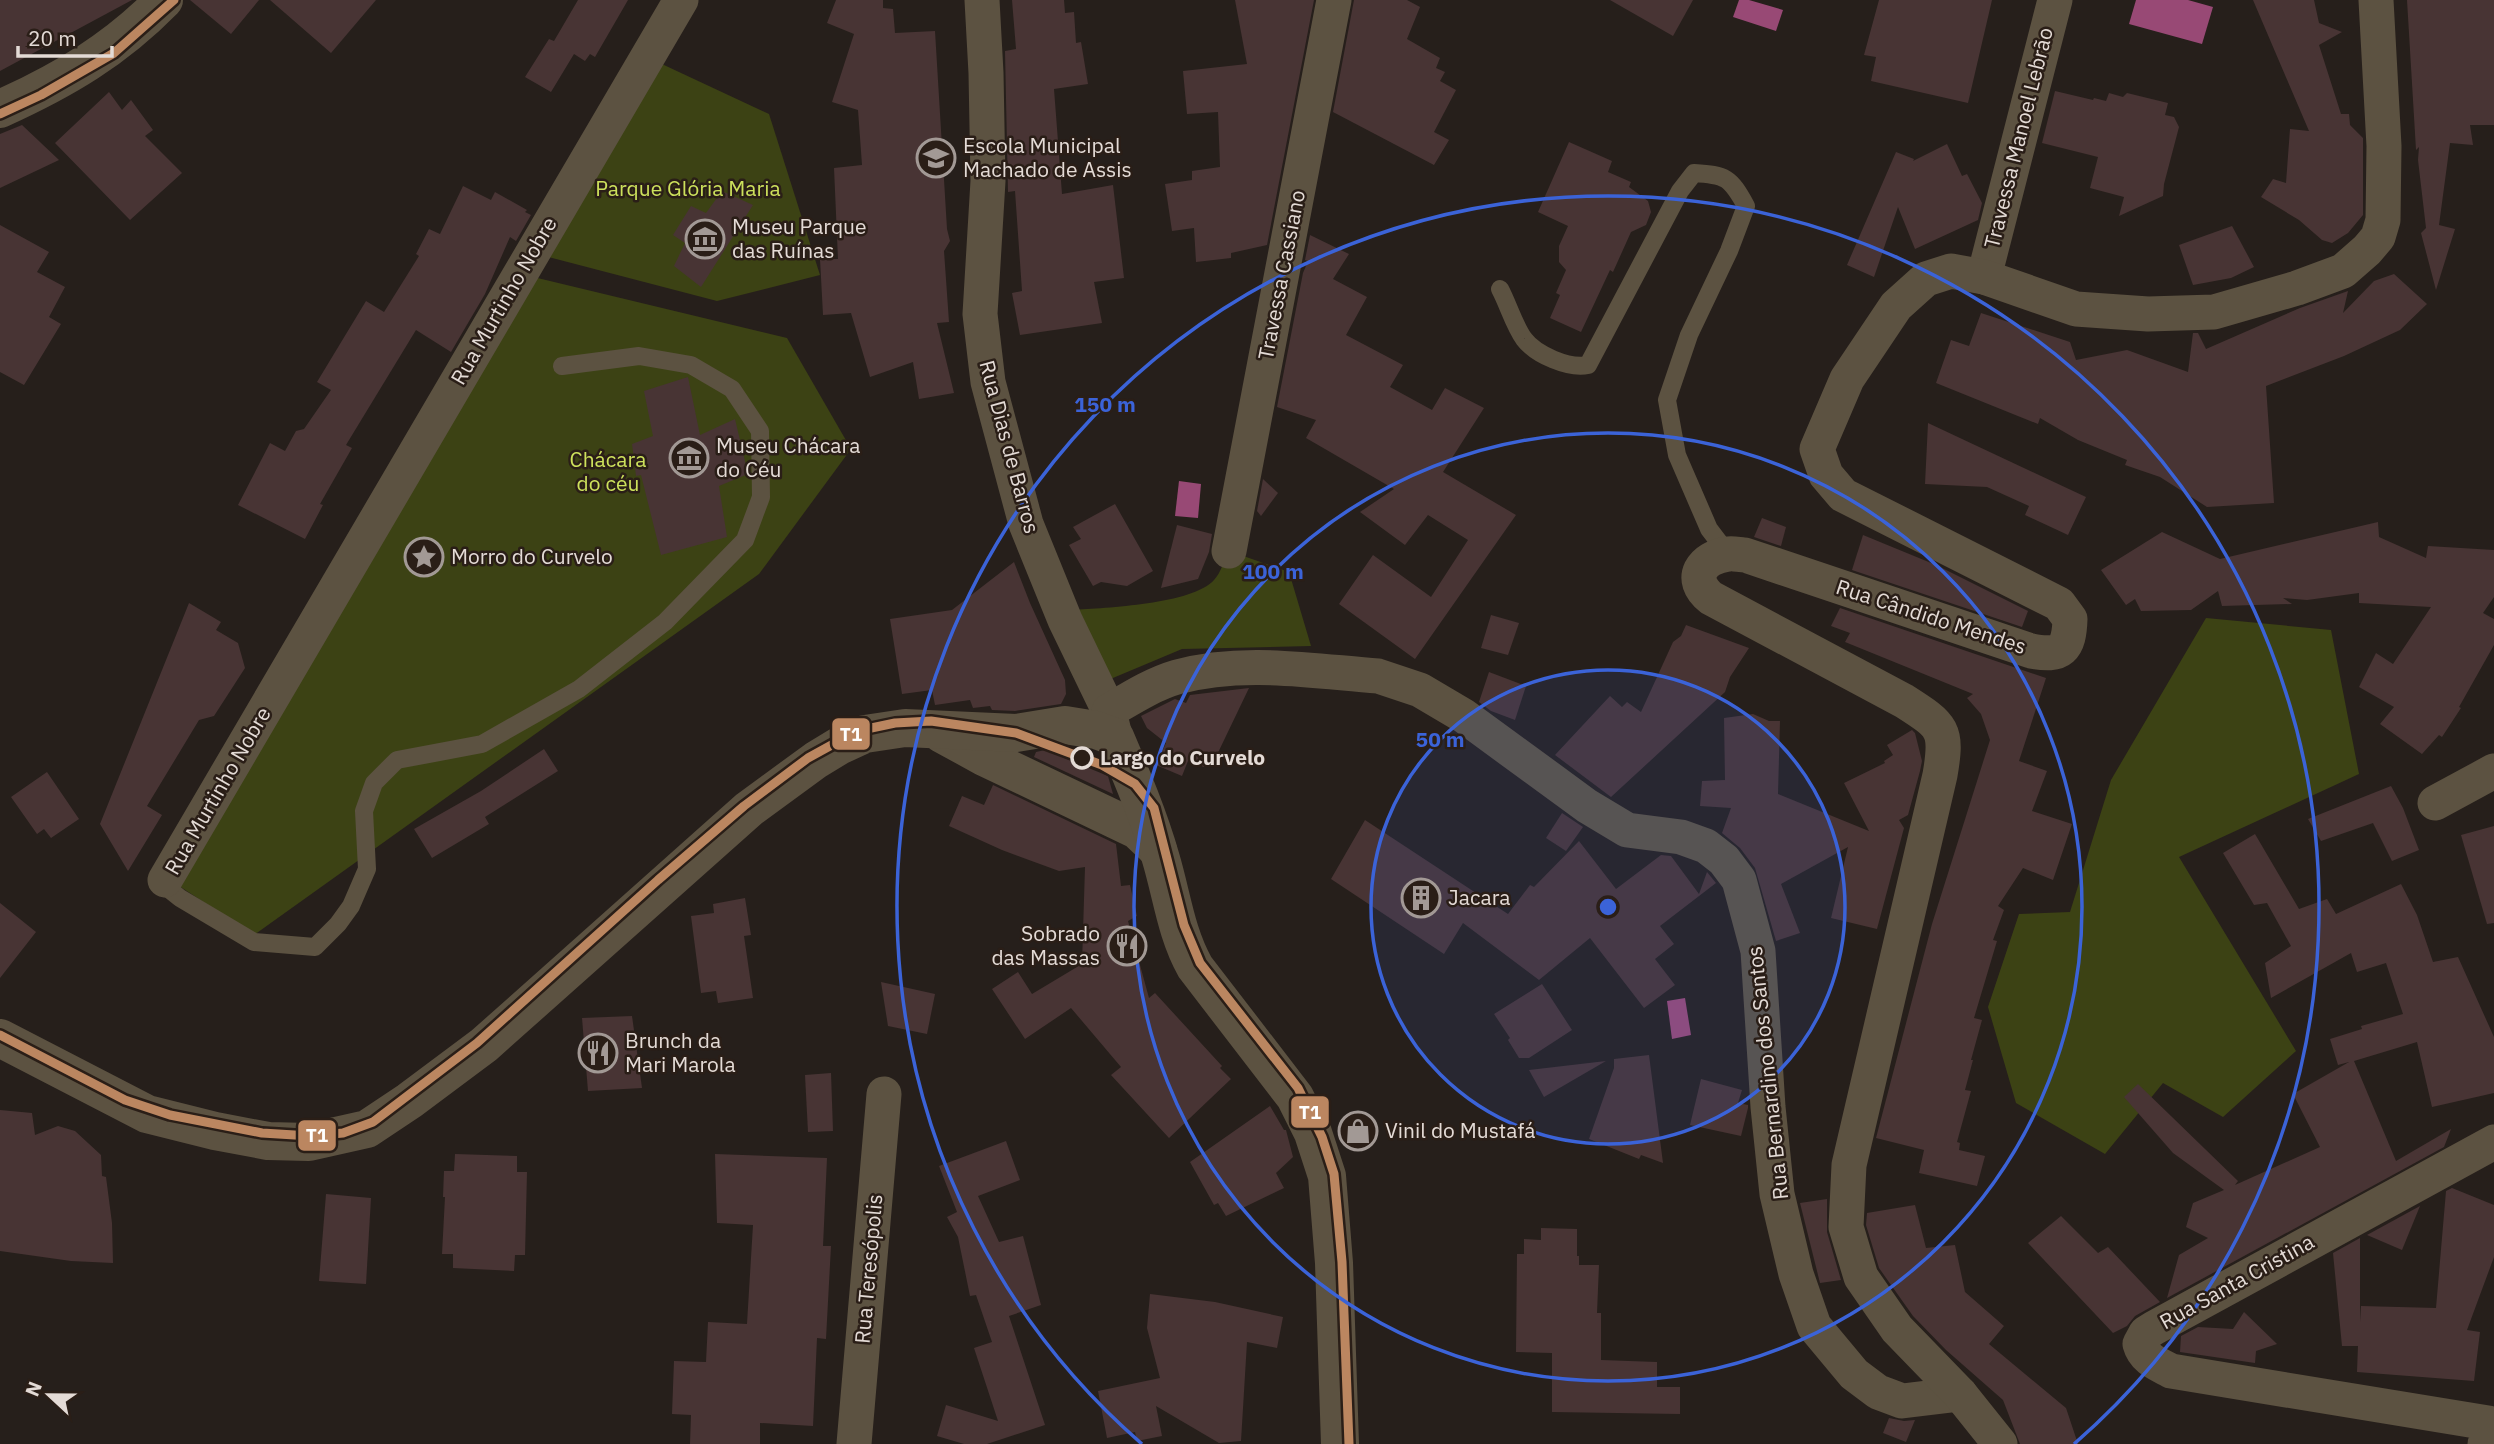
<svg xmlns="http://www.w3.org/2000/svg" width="2494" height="1444" font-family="'IBM Plex Sans',sans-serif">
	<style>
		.green { fill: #3c4214 }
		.water { fill: #984975 }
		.building { fill: #483434 }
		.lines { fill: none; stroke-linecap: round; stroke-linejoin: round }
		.service { stroke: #5c5241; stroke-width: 18 }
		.minor { stroke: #5c5241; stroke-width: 35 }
		.tertiary { stroke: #5c5241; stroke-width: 38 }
		.tram-1-casing { stroke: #2a1e17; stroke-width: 14 }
		.tram-1 { stroke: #bb8660; stroke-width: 9 }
		.ring { fill: none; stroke: #3b63d8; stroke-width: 3.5 }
		.stop-dot { fill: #2a1e17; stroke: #e4dbd6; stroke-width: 3.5 }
		.labels { text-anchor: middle; stroke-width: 5; stroke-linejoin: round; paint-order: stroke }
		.street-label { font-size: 21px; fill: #e4dbd6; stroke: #2a1e17 }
		.poi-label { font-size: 21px; fill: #e4dbd6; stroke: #2a1e17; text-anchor: start }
		.park-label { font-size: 21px; fill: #cde15c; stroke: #2a1e17 }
		.stop-label { font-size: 21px; font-weight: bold; fill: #e4dbd6; stroke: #2a1e17; text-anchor: start }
		.centre { fill: #3b63d8; stroke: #2a1e17; stroke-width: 3.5 }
		.ring-label { font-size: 21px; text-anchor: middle; font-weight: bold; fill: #3b63d8; stroke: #2a1e17; stroke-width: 5; stroke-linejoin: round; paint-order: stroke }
		.line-badge { stroke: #2a1e17; stroke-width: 2.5 }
		.badge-label { font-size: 19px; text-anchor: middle; font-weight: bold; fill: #fff }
	</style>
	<rect width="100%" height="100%" fill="#261f1b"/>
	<g class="green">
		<path d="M649 58 769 114 820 275 717 301 537 254Z"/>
		<path d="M525 275 787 338 851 449 759 574 254 935 170 880Z"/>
		<path d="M1229 551 1289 572 1311 646 1182 649 1101 683 1073 610C1105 608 1193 604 1214 580 1221 573 1224 560 1229 551Z"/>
		<path d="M2206 618 2331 630 2359 774 2179 857 2296 1051 2223 1117 2163 1083 2105 1154 2016 1103 1988 1007 2019 914 2070 912 2111 780Z"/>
	</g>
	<g class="water">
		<path d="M1739 0H1749L1783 10 1776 31 1733 17Z"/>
		<path d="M2136 0H2188L2213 7 2202 44 2129 24Z"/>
		<path d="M1179 481 1201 484 1198 518 1175 516Z"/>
		<path d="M1685 998 1691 1035 1672 1039 1667 1001Z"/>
	</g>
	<g class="building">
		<path d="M0 0H132L0 71Z"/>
		<path d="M190 0H259L231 34Z"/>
		<path d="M270 0H376L331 53Z"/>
		<path d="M578 0H628L595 57 590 54 585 61 574 54 551 92 525 77 549 39 554 41Z"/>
		<path d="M836 0H883V8L893 9 895 33 935 31 947 229 950 241 944 251 949 322 937 323 954 393 919 399 913 362 870 377 851 313 823 315 820 259H838L834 168 862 165 858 110 832 102 854 34 827 23Z"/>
		<path d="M1012 0H1064L1065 13 1074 12 1076 43 1081 42 1088 84 1054 89 1062 194 1113 185 1124 278 1094 282 1102 323 1020 335 1012 293 1022 291 1015 191 1008 192 1005 51 1016 49Z"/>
		<path d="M1235 0H1314L1267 245 1231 253V258L1196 262 1194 228 1172 231 1165 184 1192 180V171L1220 167 1218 112 1187 114 1183 71 1247 64Z"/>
		<path d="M1354 0H1407L1420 7 1407 39 1440 58 1436 68 1445 72 1440 81 1456 90 1434 132 1449 140 1434 165 1333 112Z"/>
		<path d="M1610 0H1693L1673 36Z"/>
		<path d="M1879 0H1992L1968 103 1871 81 1876 57 1864 55Z"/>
		<path d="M2253 0H2314L2319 23 2342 32 2319 45 2341 114H2349L2350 125 2363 138V215L2348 233 2332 243 2322 240 2299 220 2261 197 2273 179 2286 183 2290 129 2309 131Z"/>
		<path d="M2407 0H2494V125H2470L2473 145 2450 143 2439 225 2455 229 2436 290 2421 233 2426 228 2418 160 2419 147 2416 150Z"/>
		<path d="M2055 91 2093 100 2094 98 2106 101 2109 93 2123 97 2127 93 2168 103 2165 115 2174 117 2179 127 2164 184 2163 196 2119 216 2124 197 2090 188 2098 157 2042 143Z"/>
		<path d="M109 92 122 110 131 100 153 130 145 136 182 173 130 220 55 143Z"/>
		<path d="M22 125 59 160 0 188V134Z"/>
		<path d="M1569 142 1612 161 1608 172 1631 182 1629 187 1648 201 1651 212 1646 225 1631 232 1613 272 1610 270 1581 332 1550 318 1560 295 1556 293 1566 270 1559 262V246L1568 226 1538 212Z"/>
		<path d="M1947 144 1962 176 1967 174 1982 203 1978 220 1915 249 1898 207 1874 277 1847 265 1896 152 1914 159 1913 161Z"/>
		<path d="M463 186 491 200 495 192 527 210 525 212 531 215 516 241 510 237 485 294 451 352 416 330 346 445 352 448 320 504 323 505 305 539 238 505 270 443 285 451 296 431 304 429 331 390 317 382 366 301 384 312 419 256 416 254 429 229 440 234Z"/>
		<path d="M722 191 753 205 701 287 674 266 685 243 673 235 691 206 706 213Z"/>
		<path d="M0 225 49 252 37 272 65 287 49 317 61 324 24 385 0 372Z"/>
		<path d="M2232 226 2254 267 2231 278 2193 285 2179 245Z"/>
		<path d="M1310 235 1349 254 1333 279 1367 297 1346 335 1403 365 1390 387 1432 410 1445 388 1484 408 1443 472 1516 515 1415 659 1339 604 1373 555 1431 597 1468 540 1428 515 1405 545 1360 512 1394 489 1306 438 1316 420 1277 407 1303 273 1308 261 1305 260Z"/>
		<path d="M2394 274 2427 304 2400 330 2344 356 2266 386 2274 503 2207 507 2160 477 2125 465 2127 460 2078 440 2040 418 2038 424 1936 383 1951 340 1969 346 1981 313 2070 342 2076 360 2127 350 2188 372 2193 333H2198L2206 349 2300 308 2348 291 2343 313 2374 281Z"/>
		<path d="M688 377 700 435 735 419 748 474 719 486 727 537 661 555 641 475 636 476 632 444 653 436 644 391Z"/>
		<path d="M1928 423 2086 497 2068 535 2025 515 2029 506 1987 487 1925 484Z"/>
		<path d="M1263 479 1278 493 1261 516 1257 511Z"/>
		<path d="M1115 504 1153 571 1127 586 1101 582 1093 586 1069 545 1081 539 1073 527Z"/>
		<path d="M1762 518 1786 527 1781 546 1754 537Z"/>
		<path d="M2378 522 2379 537 2426 558 2428 546 2494 550V597L2483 613 2494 619V645L2459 707 2461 708 2442 737 2439 735 2422 754 2380 724 2394 707 2359 687 2376 653 2393 664 2431 607 2359 603V593L2307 600 2283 598 2292 604 2222 606 2218 591 2191 610 2141 611 2135 599 2126 605 2101 570 2162 532 2220 559Z"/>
		<path d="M1177 525 1212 534 1209 552 1198 579 1161 588Z"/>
		<path d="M1863 535 1936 565 2028 611 2022 627 1852 570Z"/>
		<path d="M1014 562 1030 603 1065 680 1066 694 1061 704 1015 711 992 710 990 706 973 708 970 700 935 705 932 690 902 694 890 619 952 610Z"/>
		<path d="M189 603 221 622 216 630 238 643 245 668 214 716 199 720 147 806 162 815 128 871 100 824Z"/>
		<path d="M1840 608 2046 678 2019 761 2047 771 2032 811 2072 824 2053 880 2023 868 1998 906 2004 910 1993 940 1997 941 1974 1018 1982 1020 1971 1060H1973L1965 1090 1971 1091 1957 1142 1960 1143 1959 1150 1985 1156 1977 1186 1919 1173 1924 1150 1876 1138 1932 924 1990 740 1981 714 1967 698 1973 694 1845 642 1850 633 1831 626Z"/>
		<path d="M1491 615 1519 623 1508 655 1481 648Z"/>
		<path d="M1686 625 1749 648 1730 677 1725 692 1611 797 1555 755 1610 696 1622 707 1627 702 1641 712 1673 642 1681 636Z"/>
		<path d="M1489 672 1526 686 1515 720 1491 711 1479 702Z"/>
		<path d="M1249 688 1214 761 1208 759 1204 767 1188 761 1182 776 1156 765 1166 743 1147 728 1141 716 1175 699 1186 703 1190 695Z"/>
		<path d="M1753 714 1769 721H1780L1778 794 1869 831 1844 783 1885 763 1884 761 1893 755 1887 745 1912 730 1915 733 1922 761 1920 771 1908 815 1899 820 1904 828 1877 929 1831 918 1848 847 1781 884 1800 933 1776 941 1755 868 1740 848 1722 833 1731 808 1700 806 1702 781 1725 780 1724 718Z"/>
		<path d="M544 749 558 771 485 817 489 824 432 858 414 829 481 791Z"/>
		<path d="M1045 750 1108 776 1113 794 1034 757 1036 752Z"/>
		<path d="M47 772 79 819 51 838 44 829 37 834 11 797Z"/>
		<path d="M993 785 1116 844 1121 886 1130 885 1137 916 1128 921 1149 998 1155 993 1222 1066 1220 1068 1231 1079 1169 1138 1111 1075 1121 1067 1071 1008 1025 1039 992 989 1018 972 1032 994 1082 964 1085 867 1059 871 1002 850 949 826 962 796 984 805Z"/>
		<path d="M2391 786 2403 808 2419 850 2392 861 2373 823 2321 841 2308 819Z"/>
		<path d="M1562 813 1583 827 1566 851 1546 838Z"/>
		<path d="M1365 820 1508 914 1530 885 1534 887 1579 841 1616 889 1661 855 1671 856 1699 894 1707 872 1716 883 1660 926 1674 944 1655 959 1675 985 1644 1008 1590 938 1539 980 1463 923 1444 954 1331 879Z"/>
		<path d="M2494 826V923L2487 924 2461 835Z"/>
		<path d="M2255 834 2299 909 2327 899 2336 914 2401 884 2417 915 2433 962 2458 957 2494 1037V1093L2432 1107 2417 1042 2354 1061 2396 1161 2451 1129 2444 1147 2167 1298 2179 1255 2208 1238 2186 1227 2193 1203 2224 1190 2173 1153 2124 1097 2138 1084 2238 1181 2235 1185 2320 1147 2293 1094 2349 1062 2338 1065 2330 1039 2362 1029 2361 1026 2403 1014 2386 963 2357 972 2351 953 2271 998 2265 963 2291 946 2267 903 2254 905 2223 853Z"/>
		<path d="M745 898 751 935 744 936 753 998 718 1003 716 991 701 993 691 916 714 913 713 904Z"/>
		<path d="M0 903 36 932 0 978Z"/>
		<path d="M881 982 935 994 927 1034 888 1026Z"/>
		<path d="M1542 984 1572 1030 1529 1058H1519L1508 1040 1510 1038 1494 1014Z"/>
		<path d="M632 1016 642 1088 588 1091 582 1018Z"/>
		<path d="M1649 1055 1663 1163 1641 1155 1639 1159 1589 1139 1614 1068V1059Z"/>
		<path d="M1606 1061 1544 1097 1529 1070Z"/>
		<path d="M831 1073 833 1131 808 1132 805 1075Z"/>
		<path d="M1701 1079 1742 1090 1738 1103 1748 1105V1108L1741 1136 1690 1125Z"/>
		<path d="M1270 1106 1284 1130H1286L1293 1157 1276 1173 1284 1188 1226 1216 1218 1203 1214 1205 1190 1162Z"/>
		<path d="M0 1110 32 1113 35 1135 58 1126 75 1131 101 1155 102 1176 106 1177 112 1223 113 1263 71 1261 0 1251Z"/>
		<path d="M1006 1141 1020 1180 978 1196 999 1242 1023 1236 1041 1305 1009 1316 1045 1425 987 1444H964L937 1436 946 1405 998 1421 974 1348 992 1342 976 1295 970 1296 958 1237 947 1217 957 1212 939 1166Z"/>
		<path d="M455 1154 517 1156V1172H527L525 1255H515L514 1271 453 1268V1254H442L445 1197H443L444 1171H454Z"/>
		<path d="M715 1154 827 1158 823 1246H831L826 1339 817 1338 813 1426 760 1423V1444H690L691 1415 672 1414 674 1361 706 1362 708 1322 747 1324 753 1225 717 1223Z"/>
		<path d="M2452 1188 2494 1205V1257L2467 1330 2480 1332 2474 1381 2357 1372 2358 1346H2342L2333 1253 2360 1238V1322L2361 1306 2436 1308 2446 1191Z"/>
		<path d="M326 1194 371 1198 366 1284 319 1281Z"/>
		<path d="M1827 1199V1232L1841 1280 1820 1283 1800 1203Z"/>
		<path d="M1915 1205 1926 1248 1955 1245 1965 1292 2004 1326 1989 1344 2066 1408 2078 1444H2020L2003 1400 1946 1350 1913 1316 1879 1268 1866 1225 1867 1213Z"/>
		<path d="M2420 1206 2402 1250 2367 1235Z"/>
		<path d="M2061 1216 2098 1253 2108 1247 2160 1302 2135 1316 2127 1326 2113 1333 2028 1243Z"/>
		<path d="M1541 1228 1577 1229V1256H1579V1265H1599L1597 1313H1601V1360L1657 1362V1387H1680V1414L1552 1412V1353L1516 1352 1517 1254H1524V1239L1541 1240Z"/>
		<path d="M1150 1294 1215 1302 1283 1317 1277 1348 1247 1342 1241 1441 1219 1443 1156 1406 1162 1436 1137 1441 1135 1432 1107 1438 1098 1391 1160 1378 1147 1328Z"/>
		<path d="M2244 1312 2277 1344 2256 1351 2255 1363 2180 1352 2181 1336 2198 1327 2233 1329Z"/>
		<path d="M1889 1418 1904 1421 1915 1420 1906 1442 1883 1433Z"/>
	</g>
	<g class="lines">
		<g class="service">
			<path d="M1500 289C1508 304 1514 325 1524 339 1536 355 1569 369 1588 365L1680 191 1694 173C1726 175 1730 177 1746 206L1729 251 1689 335 1667 400 1677 455 1709 529 1728 554"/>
			<path d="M165 880 170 890 180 898 254 942 315 947 338 924 351 906 367 869 364 811 374 783 397 760 482 744 579 689 665 622 745 540 761 497 760 431 732 389 691 365 639 356 562 366"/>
		</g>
		<g class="minor">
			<path d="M982 0 986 73 988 181 980 314 988 382 1026 524 1065 620 1109 711 1114 732"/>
			<path d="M1984 277 2055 0"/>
			<path d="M1229 551 1334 0"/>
			<path d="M1109 711C1131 698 1153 684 1177 677 1242 659 1312 671 1378 676L1420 690 1464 716 1587 806 1627 830 1681 837 1706 846 1724 860 1739 880 1758 951 1768 1107 1777 1194 1796 1274 1814 1326 1854 1374 1878 1392 1902 1401 1960 1394"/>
			<path d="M2435 803 2494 771"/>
			<path d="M165 880 681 0"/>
			<path d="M854 1444 884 1094"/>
			<path d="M2000 1444 1960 1394 1897 1329 1861 1277 1846 1227 1849 1165 1940 775C1948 729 1943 726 1904 701L1711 598C1687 579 1702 557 1728 554 1733 553 1740 555 1745 555L2031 651C2062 657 2069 649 2070 619L2059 604 1843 495 1826 475 1817 449 1847 379 1896 306 1926 279 1951 271 1984 277 2076 309 2148 314 2214 312 2297 288 2343 271 2367 250 2378 237 2383 220 2384 146 2376 0"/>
			<path d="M2485 1444 2488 1437V1423L2171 1371C2158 1364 2144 1359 2140 1344L2146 1333 2154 1328 2494 1142"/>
		</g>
		<g class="tertiary">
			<path d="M0 109C64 80 115 50 164 0"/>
			<path d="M942 734 984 757 1137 830 1158 850"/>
			<path d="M0 1038 147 1114 215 1131 268 1141 309 1142 367 1129 409 1101 484 1045 749 809 816 760 839 746 865 734 905 728 1016 733 1065 725 1096 730 1115 737C1132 777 1149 817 1161 859 1172 896 1176 933 1195 967L1295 1097 1313 1133 1327 1176 1334 1263 1340 1444"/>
		</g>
		<defs>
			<g id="tram-1">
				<path d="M0 114 41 95 114 53 174 0"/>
				<path d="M0 1035 125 1100 170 1115 262 1133 311 1136 343 1133 373 1122 477 1043 658 880 744 806 808 758 857 731 895 723 931 721 1016 733 1102 765 1135 784 1154 808 1184 925 1200 963 1298 1088 1322 1137 1334 1174 1342 1262 1349 1444"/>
			</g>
		</defs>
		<use href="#tram-1" class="tram-1-casing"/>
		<use href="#tram-1" class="tram-1"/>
	</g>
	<circle cx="1608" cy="907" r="237" fill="#3b63d8" fill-opacity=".12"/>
	<g class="ring">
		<circle cx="1608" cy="907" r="237"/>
		<circle cx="1608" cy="907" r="474"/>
		<path d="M1142 1444A711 711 0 1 1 2074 1444"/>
	</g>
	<defs>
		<symbol id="school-ring" viewBox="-11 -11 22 22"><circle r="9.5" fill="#2a1e17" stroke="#a29995" stroke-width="1.5"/><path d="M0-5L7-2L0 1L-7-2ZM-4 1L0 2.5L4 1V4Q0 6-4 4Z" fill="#a29995"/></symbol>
		<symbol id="museum-ring" viewBox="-11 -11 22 22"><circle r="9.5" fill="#2a1e17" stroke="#a29995" stroke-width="1.5"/><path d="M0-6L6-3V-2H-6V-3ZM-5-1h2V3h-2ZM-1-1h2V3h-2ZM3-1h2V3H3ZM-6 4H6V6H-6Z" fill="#a29995"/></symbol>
		<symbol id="sight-ring" viewBox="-11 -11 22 22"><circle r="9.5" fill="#2a1e17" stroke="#a29995" stroke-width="1.5"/><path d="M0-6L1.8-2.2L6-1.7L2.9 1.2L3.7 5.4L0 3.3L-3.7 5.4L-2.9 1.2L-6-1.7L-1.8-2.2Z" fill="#a29995"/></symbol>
		<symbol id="building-ring" viewBox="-11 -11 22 22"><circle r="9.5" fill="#2a1e17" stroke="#a29995" stroke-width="1.5"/><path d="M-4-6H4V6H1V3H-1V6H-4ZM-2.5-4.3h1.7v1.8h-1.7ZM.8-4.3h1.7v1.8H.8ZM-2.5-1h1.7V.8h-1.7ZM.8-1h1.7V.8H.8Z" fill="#a29995"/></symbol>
		<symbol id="restaurant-ring" viewBox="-11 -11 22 22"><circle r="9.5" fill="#2a1e17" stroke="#a29995" stroke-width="1.5"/><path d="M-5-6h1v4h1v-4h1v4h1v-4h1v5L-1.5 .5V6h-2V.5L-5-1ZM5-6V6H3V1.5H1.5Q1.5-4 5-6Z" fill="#a29995"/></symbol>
		<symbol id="shop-ring" viewBox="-11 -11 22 22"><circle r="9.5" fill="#2a1e17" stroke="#a29995" stroke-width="1.5"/><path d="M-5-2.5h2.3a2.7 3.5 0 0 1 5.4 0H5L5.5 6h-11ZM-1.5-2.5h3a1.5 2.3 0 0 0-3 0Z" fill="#a29995"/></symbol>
	</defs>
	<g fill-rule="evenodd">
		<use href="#school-ring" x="914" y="136" width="44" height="44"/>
		<use href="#museum-ring" x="683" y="217" width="44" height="44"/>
		<use href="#museum-ring" x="667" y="436" width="44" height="44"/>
		<use href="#sight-ring" x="402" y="535" width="44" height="44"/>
		<use href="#building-ring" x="1399" y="876" width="44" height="44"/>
		<use href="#restaurant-ring" x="1105" y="924" width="44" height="44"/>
		<use href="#restaurant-ring" x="576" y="1031" width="44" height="44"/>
		<use href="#shop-ring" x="1336" y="1109" width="44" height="44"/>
	</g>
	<circle class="stop-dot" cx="1082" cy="758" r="10"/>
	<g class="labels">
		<g class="street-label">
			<text transform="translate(2019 138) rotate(-76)" y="7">Travessa Manoel Lebrão</text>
			<text transform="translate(1282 275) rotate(-79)" y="7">Travessa Cassiano</text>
			<text transform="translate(504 301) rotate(-60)" y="7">Rua Murtinho Nobre</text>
			<text transform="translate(1009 447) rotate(75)" y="7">Rua Dias de Barros</text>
			<text transform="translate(1931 617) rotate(18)" y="7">Rua Cândido Mendes</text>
			<text transform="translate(218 791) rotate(-60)" y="7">Rua Murtinho Nobre</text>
			<text transform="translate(1768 1073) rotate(-96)" y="7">Rua Bernardino dos Santos</text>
			<text transform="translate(869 1269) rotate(-85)" y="7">Rua Teresópolis</text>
			<text transform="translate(2237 1282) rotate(-29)" y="7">Rua Santa Cristina</text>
		</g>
		<g class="poi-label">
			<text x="963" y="153">Escola Municipal<tspan x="963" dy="24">Machado de Assis</tspan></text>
			<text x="732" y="234">Museu Parque<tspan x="732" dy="24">das Ruínas</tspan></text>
			<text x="716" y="453">Museu Chácara<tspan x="716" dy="24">do Céu</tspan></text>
			<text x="451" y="564">Morro do Curvelo</text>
			<text x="1448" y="905">Jacara</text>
			<text x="1100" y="941" text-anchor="end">Sobrado<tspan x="1100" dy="24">das Massas</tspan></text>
			<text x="625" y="1048">Brunch da<tspan x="625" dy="24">Mari Marola</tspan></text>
			<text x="1385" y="1138">Vinil do Mustafá</text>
		</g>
		<g class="park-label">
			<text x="688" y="196">Parque Glória Maria</text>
			<text x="608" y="467">Chácara<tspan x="608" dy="24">do céu</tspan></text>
		</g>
		<g class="stop-label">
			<text x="1100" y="765">Largo do Curvelo</text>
		</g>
	</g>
	<circle cx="1608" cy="907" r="10" class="centre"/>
	<g class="ring-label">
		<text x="1105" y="412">150 m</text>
		<text x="1273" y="579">100 m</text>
		<text x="1440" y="747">50 m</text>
	</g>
	<g class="line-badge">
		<rect x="831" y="717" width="40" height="34" rx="7" fill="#bb8660"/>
		<rect x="1290" y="1095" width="40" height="34" rx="7" fill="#bb8660"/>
		<rect x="297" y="1119" width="40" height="33" rx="7" fill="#bb8660"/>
	</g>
	<g class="badge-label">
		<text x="851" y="741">T1</text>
		<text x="1310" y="1119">T1</text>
		<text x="317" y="1142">T1</text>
	</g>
	<g transform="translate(49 1395) rotate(292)" stroke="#2a1e17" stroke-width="5" paint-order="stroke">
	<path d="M0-5L12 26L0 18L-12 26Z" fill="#e4dbd6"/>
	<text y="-10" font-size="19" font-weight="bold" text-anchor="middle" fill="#e4dbd6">N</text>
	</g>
	<path d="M18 46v10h94v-10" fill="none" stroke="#e4dbd6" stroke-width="3.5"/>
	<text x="28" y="46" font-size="21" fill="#e4dbd6" stroke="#2a1e17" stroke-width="5" paint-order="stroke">20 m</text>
</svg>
